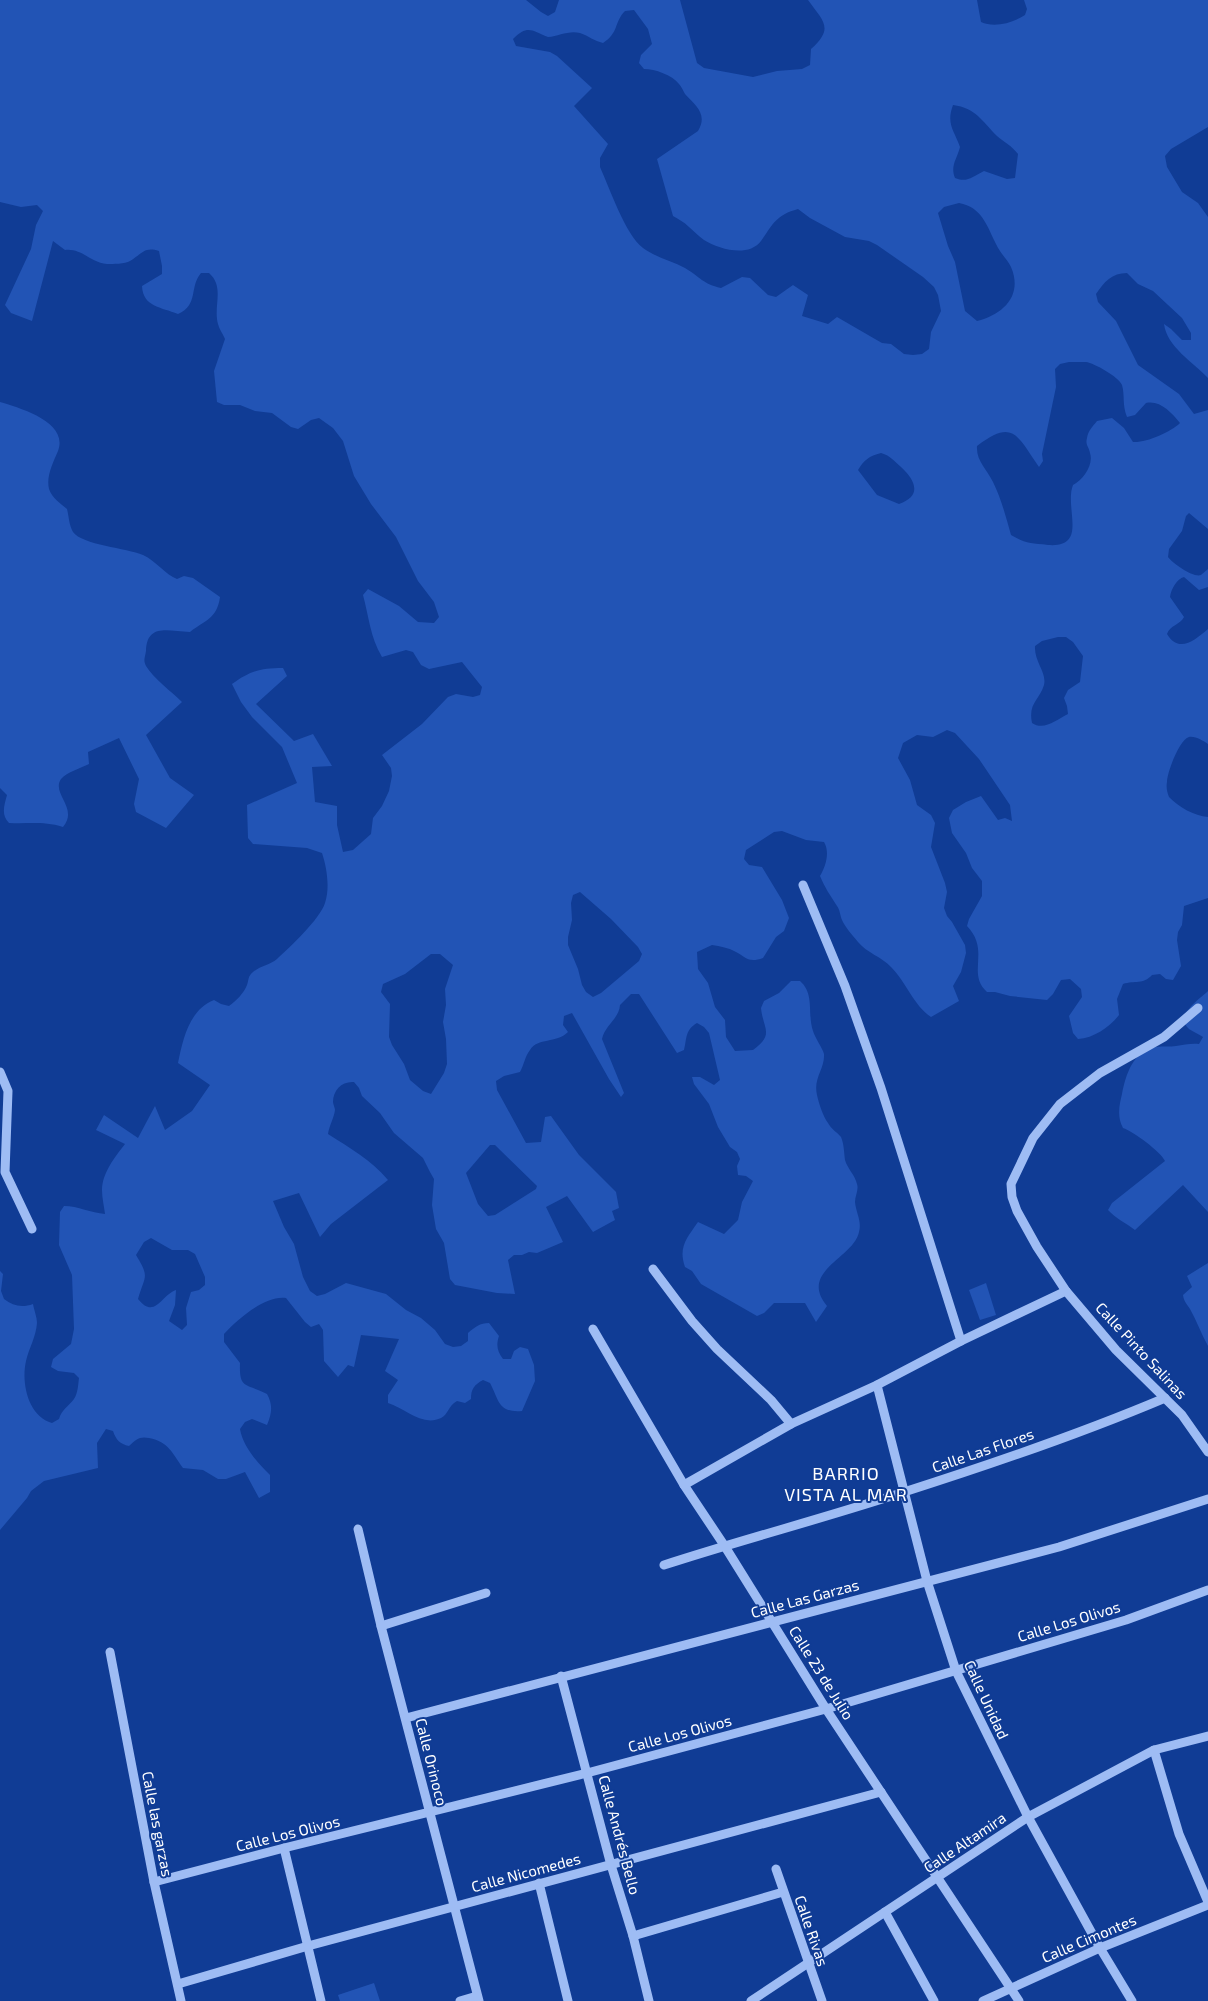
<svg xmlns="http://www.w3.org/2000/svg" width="1208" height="2001" font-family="'Exo 2',sans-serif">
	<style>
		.green { fill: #2254b5; fill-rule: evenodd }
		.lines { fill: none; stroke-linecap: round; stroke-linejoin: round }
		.minor { stroke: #9ebcf4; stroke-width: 9 }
		.labels { text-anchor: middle; stroke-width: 4; stroke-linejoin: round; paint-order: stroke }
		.street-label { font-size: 15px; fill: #fff; stroke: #103c95 }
		.quarter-label { font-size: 18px; letter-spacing: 1px; fill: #fff; stroke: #103c95 }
	</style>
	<rect width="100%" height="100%" fill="#103c95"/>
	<g class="green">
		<path d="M0 0H526L541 12 548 16 555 12 559 0H680L697 63 704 68 753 77 777 71 802 69 810 65 811 49C834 28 824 22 808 0H977L981 22C994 28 1013 23 1025 15L1027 9 1024 0H1208V127L1171 149 1165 156 1167 167 1182 192 1198 203 1208 217V378C1193 362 1167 347 1164 324L1171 329 1182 340H1191V333L1182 318 1153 291 1138 284 1127 273C1112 273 1104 282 1096 294L1098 302 1116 321 1138 365 1179 394 1194 414 1208 410V529L1189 513 1186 516 1182 531 1169 549 1168 557C1173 564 1194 578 1201 575 1202 574 1207 570 1208 569V587L1199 590 1184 577C1177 579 1171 589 1170 597L1184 617C1180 625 1170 625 1167 634 1179 654 1195 640 1208 629V744C1203 741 1196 736 1189 737 1180 739 1167 772 1167 782 1166 787 1167 792 1169 797 1179 807 1194 816 1208 817V898L1184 906 1182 925 1178 932 1177 940 1181 966 1173 980 1166 979 1160 974 1152 975C1143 985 1135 980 1123 984L1117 999 1119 1015C1110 1027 1094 1038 1078 1039L1073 1033 1069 1016 1082 997 1081 989 1070 979 1061 980 1053 994 1047 1000 1010 996 995 992H987C966 973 991 951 967 926L969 919 982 896V881L972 868 966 853 952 833 949 818 953 810 966 802 981 796 998 820 1005 818 1012 821 1010 805 979 759 955 733 947 730 933 737 917 735 903 743 898 758 910 780 917 805 931 815 935 823 931 847 945 883 947 892 944 908 947 916 952 922 965 945 966 953 961 972 953 986 959 1001 931 1017C914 1006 906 982 891 967 882 957 867 953 858 942 853 936 845 927 842 920 840 915 840 910 837 906 830 895 825 888 820 876 826 866 830 852 824 842L806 840 782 831 774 832 746 850 744 859 749 865 762 867 782 900 789 918 784 931 776 937 763 958C749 963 747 958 736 952 729 948 720 946 712 945L697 952 698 969 708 983 715 1007 725 1020 726 1037 735 1051 753 1050C775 1034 763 1029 761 1008L764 1001 779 993 791 981H800C815 994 807 1013 813 1031 815 1038 823 1049 824 1054 825 1069 813 1078 817 1095 819 1104 823 1116 828 1123 831 1129 837 1132 841 1137 844 1144 844 1152 845 1160 847 1168 855 1175 857 1184 859 1190 855 1196 855 1202 856 1213 862 1221 859 1232 854 1258 798 1271 827 1306L816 1322 805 1303H774L764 1313 757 1316 701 1284 692 1271 685 1267C678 1247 687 1238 698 1222L724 1234 738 1220 742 1202 753 1181 746 1176 738 1175 737 1166 740 1159 737 1152 730 1147 718 1127 709 1104 694 1084 692 1077H700L714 1085 720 1080 709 1033 704 1027 697 1023C685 1030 687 1038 684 1050L677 1053 639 994H631L620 1005C619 1019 605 1025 602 1039L624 1093 621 1097 609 1079 572 1013 564 1016 563 1025 568 1032C556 1044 538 1037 530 1050 525 1056 524 1065 520 1072L504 1076 496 1081 497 1090 526 1143 541 1142 545 1117 551 1116 579 1155 616 1192 619 1208 612 1211 615 1220 593 1232 567 1196 546 1207 563 1242 537 1253 529 1252 522 1255H514L508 1260 515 1294 497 1293 455 1285 450 1279 444 1243 436 1229 432 1205 434 1179 430 1172 423 1158 394 1133 380 1113 362 1096 359 1088 354 1082C342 1081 333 1090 333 1102 333 1104 335 1108 335 1110 334 1118 329 1126 328 1134 350 1148 371 1160 388 1180L331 1224 320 1237 299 1193 273 1201 284 1227 294 1244 303 1277 310 1291 317 1296 325 1294 346 1283 386 1294 406 1310 421 1318 435 1330 445 1344 453 1347 461 1346 468 1341V1333C475 1327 480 1323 489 1323L499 1336C496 1345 497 1351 503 1359H511L514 1351 520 1347 528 1349 534 1365 535 1381 522 1411C498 1413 499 1400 490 1383L483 1380C474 1385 471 1389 471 1399L465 1403 457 1401C448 1406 448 1415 441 1418 422 1427 405 1408 388 1403V1395L398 1380 385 1371 399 1339 361 1335 354 1367 348 1365 338 1377 324 1361 323 1330 319 1324 311 1327 305 1322 286 1298C265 1295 237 1320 224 1334V1342L240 1363C239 1390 246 1383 267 1394 273 1405 272 1413 267 1425L252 1419 245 1422 240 1429C243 1447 258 1463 270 1475V1492L259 1498 245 1472 226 1479H218L203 1470 183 1468C172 1453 169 1442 149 1438 140 1436 136 1439 129 1446 120 1444 116 1440 113 1431L106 1429 97 1443 98 1468 44 1481 31 1491 27 1498 0 1530V1271L3 1274 1 1291 4 1299C13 1306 22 1308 33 1304 34 1310 37 1317 37 1323 36 1337 29 1348 26 1361 21 1383 28 1416 52 1423L59 1419C62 1409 68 1407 74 1399 78 1393 78 1385 79 1378L74 1373 58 1371 51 1367 53 1359 71 1344 74 1329 72 1275 59 1245 60 1212 64 1206C78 1206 91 1213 105 1214 104 1206 102 1198 102 1190 102 1173 115 1157 125 1144L96 1130 104 1115 138 1138 155 1106 165 1130 192 1111 210 1085 178 1063C183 1039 189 1010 214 1000L221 1004 229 1006C236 1001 244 993 247 985 249 979 248 976 253 972 260 966 270 965 277 959 290 947 320 919 325 903 330 888 327 868 322 853L307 848 253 844 248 838 247 805 297 783 282 747 252 717 241 702 232 684C250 671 260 668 283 668L287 676 256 704 294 741 313 734 332 766 312 767 315 802 337 806V825L343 852 353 850 371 834 373 818 382 806 389 791 392 776 391 768 382 755 422 724 448 697 456 694 473 697 480 695 482 687 462 662 429 669 421 665 413 652 406 650 382 657C370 637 369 617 363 595L368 589 399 606 418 622 434 623 439 617 434 602 418 581 396 537 371 504 354 476 343 441 333 428 319 418 311 420 298 429 291 427 272 413 255 411 240 405H224L217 402 214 371 225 339C223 334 219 329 218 324 213 306 225 287 209 273H201C189 287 199 305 178 314 161 307 143 307 142 286L162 274V266L159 251C144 246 142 254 130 261 125 264 113 264 107 264 91 263 82 248 65 250L53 241 32 321 11 313 5 305 31 249 36 225 43 211 37 205 21 207 0 202ZM634 10 648 29 652 44 641 55 639 63 644 69C655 69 672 75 679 84 682 87 683 91 685 94 696 106 708 114 698 131L657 159 673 216C678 219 684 222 689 227 694 231 698 236 704 240 719 249 748 258 761 241 773 224 776 215 798 209L810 218 845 237 869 241 877 245 923 277 934 287 938 295 941 311 931 332 929 349 922 354 913 355 904 354 891 344 882 343 875 339 837 317 828 324 802 316 808 295 793 285 776 297 768 295 750 278 742 277 721 288C703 284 700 277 685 268 672 261 655 257 643 248 625 234 610 189 600 167V158L608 144 574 106 592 88 557 56 550 52 516 46 513 39C528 24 532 31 548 37 559 36 569 30 580 33 589 36 594 41 603 43 619 33 614 22 625 11ZM953 105C976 108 982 121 997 136 1004 142 1012 146 1018 154L1015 178 1007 179 984 171C972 177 967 183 955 178 950 166 957 159 960 147 954 130 946 124 953 105ZM959 203C982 207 987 226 996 244 1000 253 1007 259 1011 267 1023 295 1004 314 977 321L965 311 955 262 948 246 938 213 944 207ZM1069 362C1075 362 1080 362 1086 362 1094 363 1119 377 1122 385 1125 395 1122 405 1127 417L1135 415 1146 403C1160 400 1171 412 1180 423 1171 432 1146 443 1133 442L1124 428 1112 418 1097 421C1093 426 1088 431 1087 438 1085 445 1089 447 1090 453 1094 465 1083 480 1073 485 1064 508 1089 548 1048 545 1031 543 1026 544 1011 535 1006 517 1001 498 993 482 987 469 976 461 977 446 1014 418 1017 436 1039 467L1043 461 1042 454 1056 387 1055 369 1060 364ZM881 453C891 456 894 461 901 467 916 481 922 496 899 504L877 495 858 470C864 460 869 456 881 453ZM1058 637H1066L1073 642 1083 656 1080 682 1068 690 1064 698 1067 706 1068 714C1056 720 1044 731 1032 723 1028 703 1039 701 1044 685 1047 672 1034 662 1035 646L1042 641ZM580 892 611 919 638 947 642 954 639 961 601 993 593 997 586 992 582 985 578 969 568 945V937L572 920 571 903 573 895ZM431 954H440L453 965 445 989 446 1005 443 1022 446 1039 447 1064 444 1073 431 1094 423 1091 410 1080 404 1064 392 1045 389 1037 390 1004 381 992 383 984 405 974ZM490 1145H495L537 1186 536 1189 495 1215 488 1216 478 1204 466 1173ZM151 1238 172 1250H188L195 1254 205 1277V1285L199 1290 191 1292 186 1308 187 1325 182 1330 169 1321 175 1305 176 1290C161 1295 155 1320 138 1299 145 1275 150 1278 136 1255L144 1242Z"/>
		<path d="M0 402C20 408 69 422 58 451 53 463 46 476 49 489 52 498 61 504 67 509 69 517 69 525 73 532 82 545 127 548 143 555 156 561 166 575 177 579L184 576 193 578 220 597C217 619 205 620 190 632 168 631 147 623 146 651 145 658 143 660 146 666 153 678 172 692 182 702L146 735 170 778 194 795 166 828 136 812 134 804 139 779 119 738 88 752 89 764C81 768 67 772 61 779 51 794 79 808 63 827 43 821 29 824 9 823 1 815 4 806 7 795L0 788Z"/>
		<path d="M1208 991V1212L1183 1185 1135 1230C1126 1223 1115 1218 1108 1210L1112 1203 1165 1161C1161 1152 1133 1131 1123 1128 1117 1117 1119 1106 1122 1094 1126 1074 1133 1051 1156 1047 1163 1046 1170 1047 1176 1046 1184 1045 1191 1043 1199 1044L1203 1037C1199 1034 1193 1032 1189 1029 1174 1015 1200 999 1208 991Z"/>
		<path d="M1208 1263V1346C1201 1334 1197 1321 1190 1309 1187 1304 1184 1302 1183 1295L1192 1287 1187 1276Z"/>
		<path d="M986 1283 996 1315 980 1320 969 1290Z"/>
		<path d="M374 1983 380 2001H340L338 1995Z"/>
	</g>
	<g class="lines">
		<g class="minor">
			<path d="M803 885 845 986 881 1088 961 1341"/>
			<path d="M1198 1008 1164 1037 1100 1073 1060 1104 1033 1138 1011 1184 1012 1197 1017 1211 1037 1247 1066 1291 1116 1350 1182 1415 1208 1452"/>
			<path d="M0 1072 8 1091 5 1172 32 1229"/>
			<path d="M653 1269 692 1321 717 1349 771 1400 791 1424"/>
			<path d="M593 1329 684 1485 724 1545 826 1709 1019 2001"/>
			<path d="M877 1385 927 1581 956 1671 1028 1817 1100 1948 1132 2001"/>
			<path d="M684 1485 791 1424 877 1385 961 1341 1066 1291"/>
			<path d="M358 1529 381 1626 479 2001"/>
			<path d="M664 1565C744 1539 825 1518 904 1492 992 1464 1080 1434 1165 1398"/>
			<path d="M381 1626 486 1593"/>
			<path d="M110 1652 154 1882 181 2001"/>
			<path d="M561 1676 611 1865 633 1936 649 2001"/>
			<path d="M406 1718 1059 1547 1208 1499"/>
			<path d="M1154 1750 1179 1834 1208 1902"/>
			<path d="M284 1848 321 2001"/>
			<path d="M776 1869 822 2001"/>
			<path d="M154 1882 284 1848 587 1773 826 1709 1126 1620 1208 1590"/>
			<path d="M539 1883 568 2001"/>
			<path d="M885 1912 934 2001"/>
			<path d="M633 1936 783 1892"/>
			<path d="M178 1984 308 1946 881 1792"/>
			<path d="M460 2001 477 1996"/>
			<path d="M751 2001 1028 1817 1154 1750 1208 1736"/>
			<path d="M983 2001 1100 1948 1208 1905"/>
		</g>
	</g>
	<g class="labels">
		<g class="street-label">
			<text transform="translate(1141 1351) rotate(47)" y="5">Calle Pinto Salinas</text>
			<text transform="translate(983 1451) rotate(-19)" y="5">Calle Las Flores</text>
			<text transform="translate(805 1599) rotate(-15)" y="5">Calle Las Garzas</text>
			<text transform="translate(1069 1622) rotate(-17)" y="5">Calle Los Olivos</text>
			<text transform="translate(821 1673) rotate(58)" y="5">Calle 23 de Julio</text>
			<text transform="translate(986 1700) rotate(65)" y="5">Calle Unidad</text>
			<text transform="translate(680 1734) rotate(-15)" y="5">Calle Los Olivos</text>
			<text transform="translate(431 1762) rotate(76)" y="5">Calle Orinoco</text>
			<text transform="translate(157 1824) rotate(79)" y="5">Calle las garzas</text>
			<text transform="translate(288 1834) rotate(-14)" y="5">Calle Los Olivos</text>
			<text transform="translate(619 1835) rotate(75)" y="5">Calle Andrés Bello</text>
			<text transform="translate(965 1843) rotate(-34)" y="5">Calle Altamira</text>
			<text transform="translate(526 1873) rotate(-15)" y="5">Calle Nicomedes</text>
			<text transform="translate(811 1931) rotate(71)" y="5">Calle Rivas</text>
			<text transform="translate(1089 1939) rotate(-23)" y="5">Calle Cimontes</text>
		</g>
		<g class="quarter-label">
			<text x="846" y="1480">BARRIO<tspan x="846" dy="21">VISTA AL MAR</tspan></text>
		</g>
	</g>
</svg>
